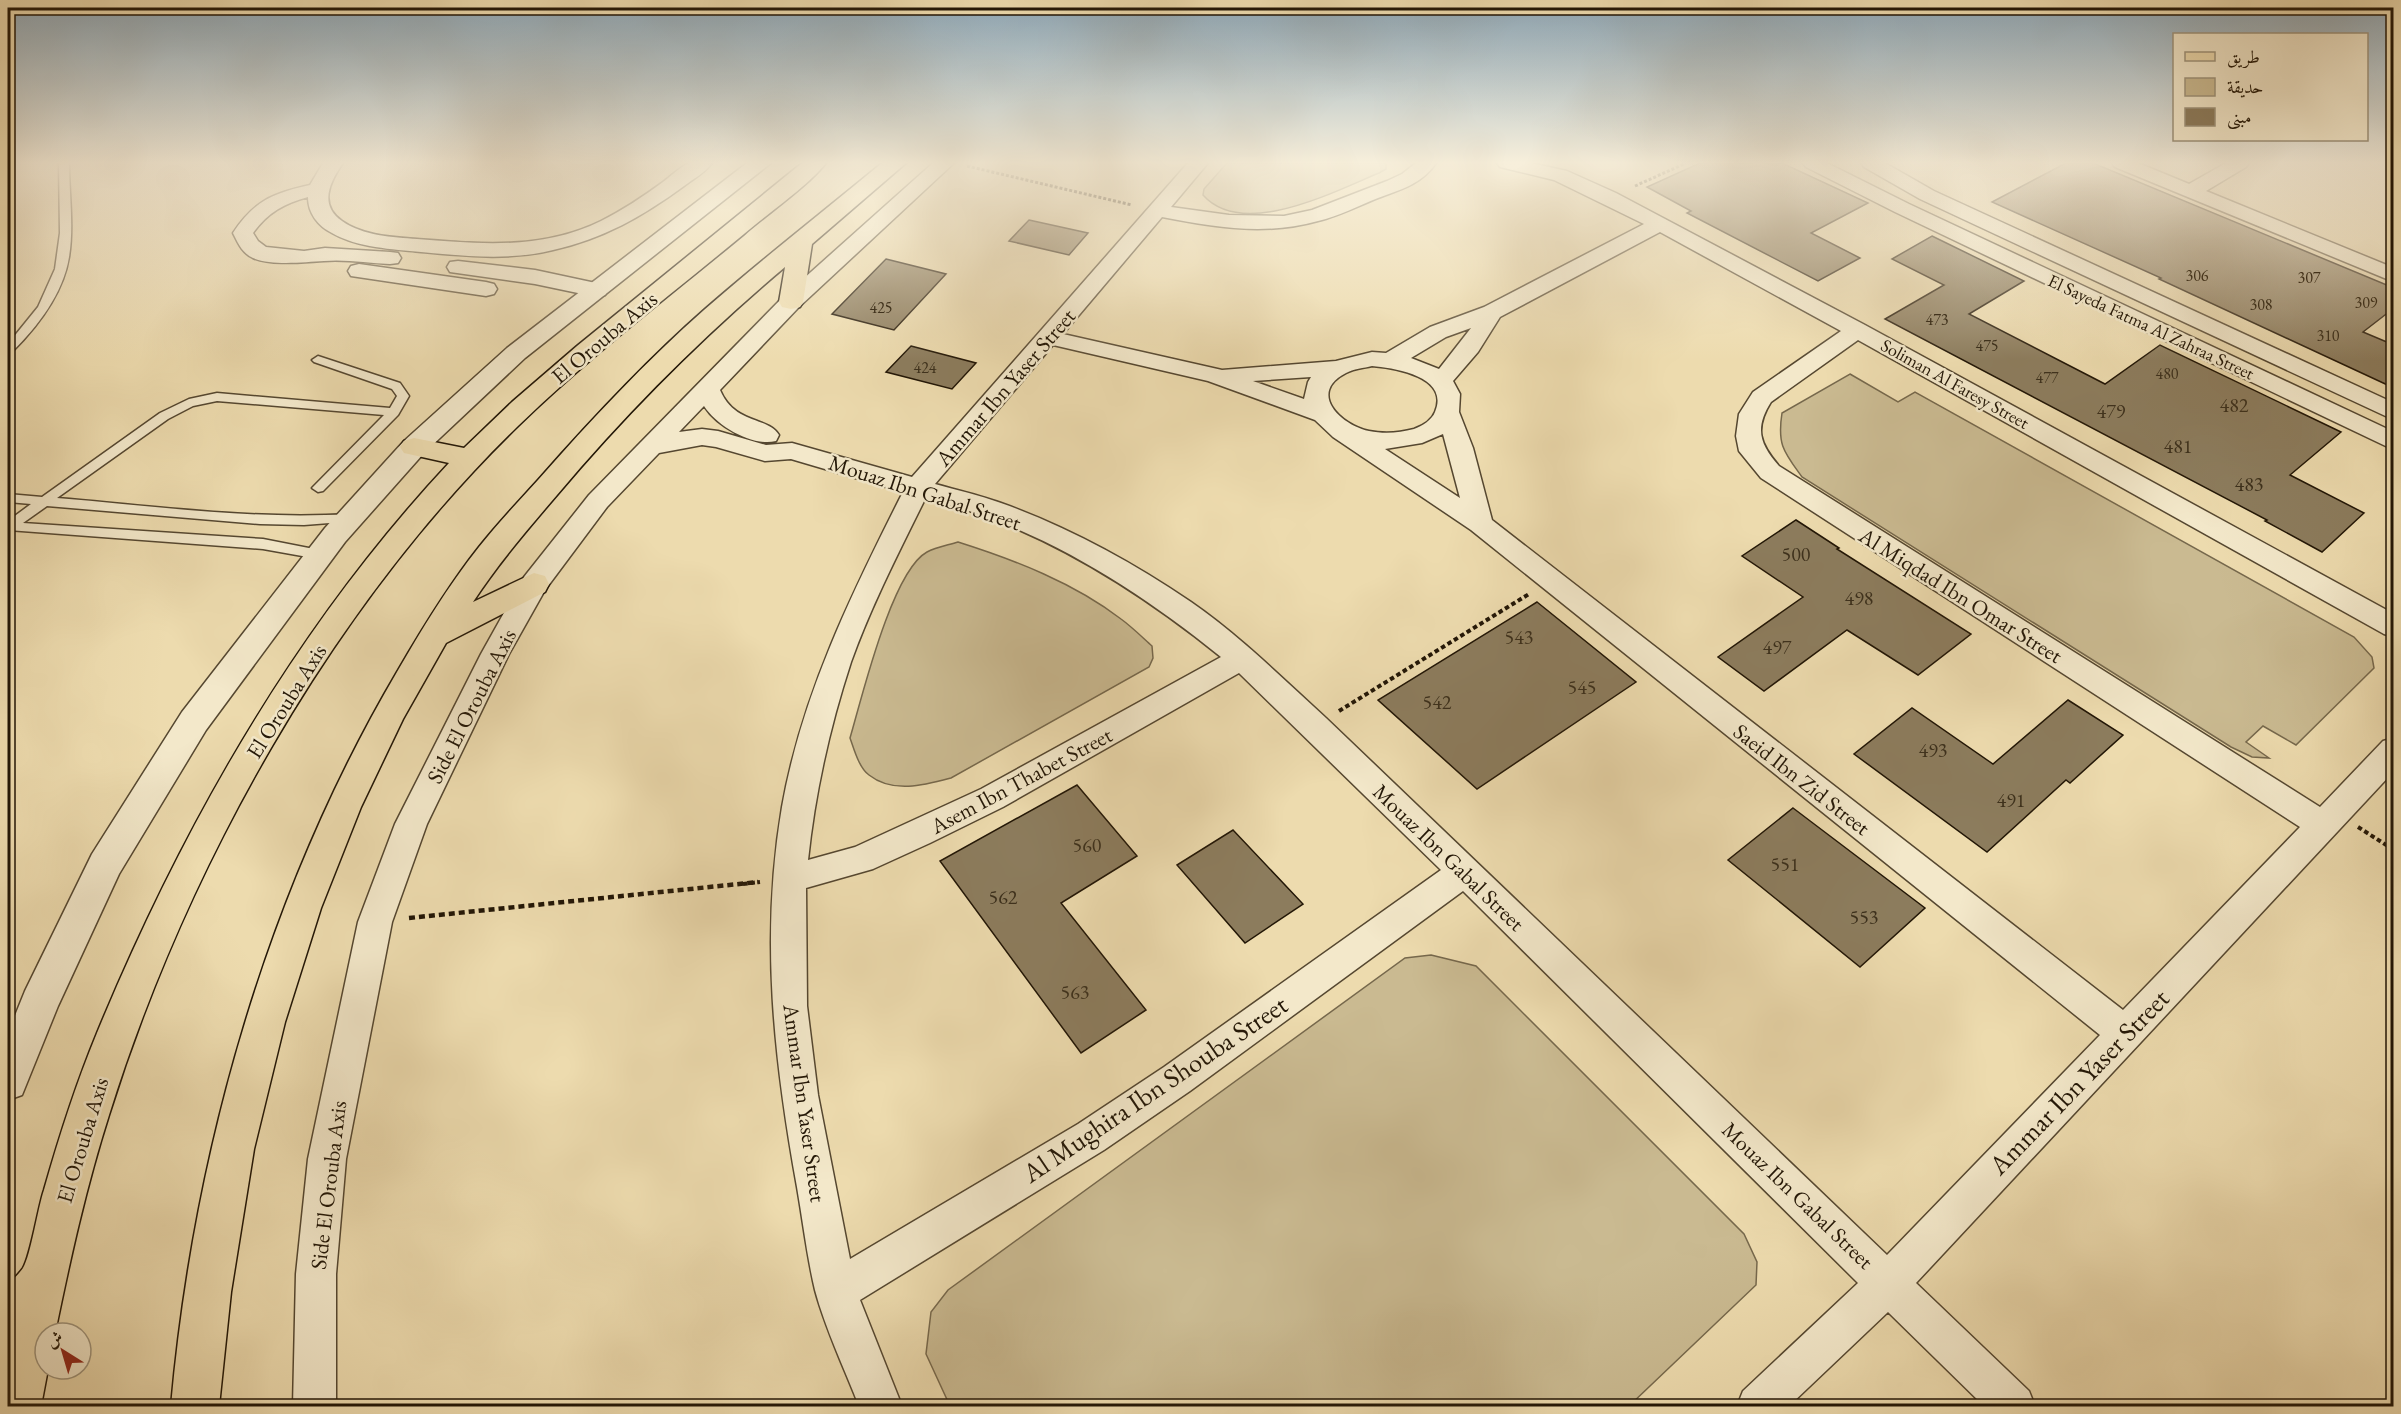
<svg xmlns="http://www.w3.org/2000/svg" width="2401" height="1414" font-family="'EB Garamond',Amiri,serif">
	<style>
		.green { fill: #caba91; stroke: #76684c; stroke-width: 1.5 }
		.building { fill: #8c7c5d; stroke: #221606; stroke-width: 1.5 }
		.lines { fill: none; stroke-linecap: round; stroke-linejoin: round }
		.service-casing { stroke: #554730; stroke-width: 3 }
		.minor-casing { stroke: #554730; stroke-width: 3 }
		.tertiary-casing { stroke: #554730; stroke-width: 3 }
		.primary-casing { stroke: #221606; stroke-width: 3 }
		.path-far2 { stroke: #221606; stroke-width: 3; stroke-dasharray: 3 2; stroke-linecap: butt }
		.path-far1 { stroke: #221606; stroke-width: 4; stroke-dasharray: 4.5 3; stroke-linecap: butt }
		.path { stroke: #221606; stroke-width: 4.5; stroke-dasharray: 6 4; stroke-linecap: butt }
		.service { fill: #f3e8ca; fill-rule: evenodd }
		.minor { fill: #f3e8ca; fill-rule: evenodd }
		.tertiary { fill: #f3e8ca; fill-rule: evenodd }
		.primary { fill: #eddbae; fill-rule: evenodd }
		.labels { text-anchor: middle; stroke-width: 5; stroke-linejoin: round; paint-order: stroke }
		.far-number-label { font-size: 16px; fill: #3c301c }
		.far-street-label { font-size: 18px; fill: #221606; stroke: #f3e8ca }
		.number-label { font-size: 20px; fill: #3c301c }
		.street-label { font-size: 22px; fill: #221606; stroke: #f3e8ca }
		.near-street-label { font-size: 27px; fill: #221606; stroke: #f3e8ca }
	</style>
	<rect width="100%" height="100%" fill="#eddbae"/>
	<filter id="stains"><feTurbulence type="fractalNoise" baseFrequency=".00333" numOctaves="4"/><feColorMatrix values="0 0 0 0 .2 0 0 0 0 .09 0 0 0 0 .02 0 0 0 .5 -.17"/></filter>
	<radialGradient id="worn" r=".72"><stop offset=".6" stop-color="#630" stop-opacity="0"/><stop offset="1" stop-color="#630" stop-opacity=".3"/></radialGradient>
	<g class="green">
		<path d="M1227 163H1386V169L1379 173C1335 191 1243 240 1203 195L1204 189Z"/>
		<path d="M1850 374 1898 402 1915 392 2354 637 2372 657 2374 668 2296 745 2263 726 2246 742 2269 758 2252 757 2231 747 1802 477C1784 452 1777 445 1782 413Z"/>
		<path d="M958 542C1015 560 1074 583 1121 619 1132 627 1142 637 1152 646L1153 658 1149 667 951 778C925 785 893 794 869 775 859 768 854 749 850 738 862 697 892 571 927 552 936 547 949 545 958 542Z"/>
		<path d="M1431 955 1476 966 1744 1234 1757 1262 1756 1285 1629 1406H950L926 1354 931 1312 948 1290 1405 958Z"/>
	</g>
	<g class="building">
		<path d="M1700 163H1782L1868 203 1811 233 1860 258 1818 281 1687 213 1691 211 1647 187Z"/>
		<path d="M2066 163H2093L2394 288V308L2363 332 2394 345V388L2159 279 2161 278 1992 202Z"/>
		<path d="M1029 220 1088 233 1069 255 1009 241Z"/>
		<path d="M1932 236 2024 281 1969 314 2105 384 2160 345 2341 432 2290 475 2364 513 2322 552 2265 521 2267 520 1885 319 1944 285 1892 259Z"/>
		<path d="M886 259 946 274 894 330 832 314Z"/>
		<path d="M911 346 976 363 952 389 886 372Z"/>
		<path d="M1796 520 1839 548 1837 549 1971 634 1918 675 1847 630 1764 691 1718 657 1803 597 1742 556Z"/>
		<path d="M1537 602 1636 682 1477 789 1378 700Z"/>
		<path d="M2068 700 2123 735 2070 783 2066 780 1987 852 1854 754 1912 708 1993 764Z"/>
		<path d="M1077 785 1137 856 1061 903 1146 1010 1081 1053 940 861Z"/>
		<path d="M1793 808 1925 908 1860 967 1728 860Z"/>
		<path d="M1233 830 1303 904 1245 943 1177 865Z"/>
	</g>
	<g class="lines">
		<defs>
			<g id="service">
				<path d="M59 163H69C69 194 74 226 69 257 63 294 38 326 12 352L8 353V344L38 307 55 269 60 233Z"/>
				<path d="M318 356 400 383 409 396 398 415 323 491 318 492 312 488 384 415 217 401 193 406 168 419 57 498C155 506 252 520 350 514L355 515 357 518 355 521 304 525 260 524 47 506 23 523 263 539 324 551 326 554 324 557 319 559 263 549 8 530V521L31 504 8 502V494L42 497 160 413 189 399 217 393 390 408 397 396 392 389 314 362 312 360Z"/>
			</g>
			<g id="minor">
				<path d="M323 163H343C329 183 319 205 342 221 363 236 393 237 417 239 481 244 542 250 601 221 623 210 644 196 663 182 671 176 680 167 689 163 695 161 706 162 712 163 705 173 693 179 684 186 643 216 603 239 553 250 509 261 466 256 421 252 392 249 358 248 332 233 318 226 308 213 308 197 285 203 267 213 253 233L258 241 266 247 304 251 325 248 390 252 398 253 401 258 398 263 390 264C368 263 345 259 324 261 304 262 272 266 253 258 242 253 238 243 233 233 254 201 273 193 310 185Z"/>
				<path d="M933 163H954L799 307 720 390C735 425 767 416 779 435L776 441C752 447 717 426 704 406L679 432 702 429 718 431 766 445 792 443 912 477 1188 163H1208L1171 207 1229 215 1284 216 1312 210 1387 181 1402 174 1416 163H1436C1422 184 1400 190 1378 198 1358 206 1339 216 1318 221 1265 236 1214 227 1162 217L1063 334 1222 370 1336 361 1372 352 1386 353 1430 327 1484 307 1644 224 1554 180 1500 167 1497 163H1531L1567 171 1616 193 1865 325 2394 614V637L2384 634 1858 340 1771 402C1754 429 1760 444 1779 466L2320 807 2383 741 2394 738V771L1916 1283 2029 1391 2035 1406H1984L1888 1312 1789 1406H1737L1743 1391 1858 1283 1463 891 1190 1091 1104 1150 860 1300 902 1406H859C845 1370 825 1328 815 1290 807 1257 803 1221 797 1187 774 1060 760 936 782 807 802 694 852 593 903 492L791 459 765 461 716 447 702 445 659 453 607 507 545 590 509 654 427 824 392 922 346 1159 336 1274V1406H293L296 1274 308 1159 358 922 395 824 481 654 524 577 589 495 783 297ZM1660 232 1841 331 1753 392 1739 414 1736 436 1739 451 1761 478 2300 827 2123 1010 1492 520 1473 448 1459 412 1460 394 1453 381 1478 352 1500 317ZM1471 328 1439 369 1411 358 1446 337ZM1053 345 1208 381 1315 420 1333 437 1471 530 2100 1035 1887 1255 1326 718C1282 678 1239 635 1191 602 1132 562 1068 527 1001 503 979 495 957 490 935 484ZM1372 366C1396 368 1450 377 1435 412 1432 420 1422 426 1414 429 1399 433 1384 434 1369 431 1341 425 1307 393 1346 373 1353 369 1364 368 1372 366ZM1311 377 1308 382 1304 399 1253 381ZM1443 434 1460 498 1385 449 1422 443ZM925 499C944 504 964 509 982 515 1070 547 1148 598 1221 657L981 789 855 847 808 860C815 793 830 726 851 662 871 606 899 552 925 499ZM1239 673 1441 870 1164 1067 1078 1124 850 1259 818 1095 807 1006 806 888 873 869 930 843 1003 807Z"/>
				<path d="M1803 163H1827L1909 204 2394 432V450L1895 212 1806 167Z"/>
				<path d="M1861 163H1885L1934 191 2394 403V420L1920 199 1864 167Z"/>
				<path d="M2112 163H2138L2189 184 2226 163H2249L2246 167 2206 191 2394 268V282L2115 167Z"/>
				<path d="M458 261 535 270 605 285 608 290 605 295 597 297 535 284 450 272 447 267 450 262Z"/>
				<path d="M359 264 486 282 494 284 497 289 494 294 486 296 351 276 348 271 351 266Z"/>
			</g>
			<path id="tertiary" d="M747 163H771L525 358 424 453 345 542 206 730 119 874 58 1006 22 1095 8 1100V1033L25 991 92 854 182 712 325 528 404 441 507 348Z"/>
			<g id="primary">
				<path d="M802 163H826C808 186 767 214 744 234 668 297 589 357 518 426 331 607 186 868 109 1115 86 1187 70 1260 55 1333H45V1369H48L41 1406H8V1286C12 1280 19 1274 23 1268 31 1255 38 1207 44 1190 59 1137 76 1084 97 1033 183 825 295 628 449 463L404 453 400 447 404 441 414 438 464 448 512 402 577 346Z"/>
				<path d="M882 163H906L812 244 803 302 800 307 791 309 782 307 779 302 785 267C702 337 627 412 557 495 527 530 498 564 473 602L534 573 545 576 549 584 545 592 446 643 403 719 361 807 321 908 285 1022 254 1149 231 1292 219 1406H171C194 1152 267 893 397 672 422 629 448 586 479 547 497 524 518 502 538 480 590 421 645 362 704 310 762 259 823 212 882 163Z"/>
			</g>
		</defs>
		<use href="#service" class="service-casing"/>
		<use href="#minor" class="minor-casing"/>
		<use href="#tertiary" class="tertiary-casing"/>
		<use href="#primary" class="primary-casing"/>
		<g class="path-far2">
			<path d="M967 166 1132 205"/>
			<path d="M1635 186 1686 163"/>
		</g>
		<g class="path-far1">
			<path d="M1339 711 1529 594"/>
			<path d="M2358 827 2394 850"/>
			<path d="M743 884 760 882"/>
		</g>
		<path class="path" d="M409 918 758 882"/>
		<use href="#service" class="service"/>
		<use href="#minor" class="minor"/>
		<use href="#tertiary" class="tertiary"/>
		<use href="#primary" class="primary"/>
	</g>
	<linearGradient id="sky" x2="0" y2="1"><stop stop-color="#8ea9ba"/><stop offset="0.45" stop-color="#f7efdb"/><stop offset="1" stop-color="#f7efdb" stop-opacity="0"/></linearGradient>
	<rect width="2401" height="361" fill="url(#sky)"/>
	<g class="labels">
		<g class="far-number-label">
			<text x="2197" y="281">306</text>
			<text x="2309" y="283">307</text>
			<text x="2366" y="308">309</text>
			<text x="2261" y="310">308</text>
			<text x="881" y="313">425</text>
			<text x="1937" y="325">473</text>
			<text x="2328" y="341">310</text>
			<text x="1987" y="351">475</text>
			<text x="925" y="373">424</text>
			<text x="2167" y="379">480</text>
			<text x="2047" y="383">477</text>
		</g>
		<g class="far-street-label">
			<text transform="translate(2151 327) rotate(25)" y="6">El Sayeda Fatma Al Zahraa Street</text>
			<text transform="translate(1955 384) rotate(29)" y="6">Soliman Al Faresy Street</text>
		</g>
		<g class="number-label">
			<text x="2234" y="412">482</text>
			<text x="2111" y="418">479</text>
			<text x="2178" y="453">481</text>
			<text x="2249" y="491">483</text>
			<text x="1796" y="561">500</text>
			<text x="1859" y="605">498</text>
			<text x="1519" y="644">543</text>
			<text x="1777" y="654">497</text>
			<text x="1582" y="694">545</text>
			<text x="1437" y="709">542</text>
			<text x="1933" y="757">493</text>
			<text x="2011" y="807">491</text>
			<text x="1087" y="852">560</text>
			<text x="1785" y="871">551</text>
			<text x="1003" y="904">562</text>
			<text x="1864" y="924">553</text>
			<text x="1075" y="999">563</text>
		</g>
		<g class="street-label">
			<text transform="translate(604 337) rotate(-40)" y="8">El Orouba Axis</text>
			<text transform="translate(1005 387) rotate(-49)" y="8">Ammar Ibn Yaser Street</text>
			<text transform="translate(925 492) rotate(18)" y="8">Mouaz Ibn Gabal Street</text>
			<text transform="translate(1961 595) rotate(32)" y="8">Al Miqdad Ibn Omar Street</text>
			<text transform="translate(286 701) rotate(-58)" y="8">El Orouba Axis</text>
			<text transform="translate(471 706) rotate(-63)" y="8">Side El Orouba Axis</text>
			<text transform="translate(1802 779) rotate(38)" y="8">Saeid Ibn Zid Street</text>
			<text transform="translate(1021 780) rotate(-28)" y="8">Asem Ibn Thabet Street</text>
			<text transform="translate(1449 857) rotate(44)" y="8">Mouaz Ibn Gabal Street</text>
			<text transform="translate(805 1103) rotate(82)" y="8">Ammar Ibn Yaser Street</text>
			<text transform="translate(82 1140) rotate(-73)" y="8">El Orouba Axis</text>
			<text transform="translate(328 1185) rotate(-83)" y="8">Side El Orouba Axis</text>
			<text transform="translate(1798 1195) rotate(44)" y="8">Mouaz Ibn Gabal Street</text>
		</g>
		<g class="near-street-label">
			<text transform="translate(2079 1082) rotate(-46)" y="9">Ammar Ibn Yaser Street</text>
			<text transform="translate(1155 1089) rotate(-34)" y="9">Al Mughira Ibn Shouba Street</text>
		</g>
	</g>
	<rect width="2401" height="1414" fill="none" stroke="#eddbae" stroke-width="30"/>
	<rect x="9" y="9" width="2383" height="1396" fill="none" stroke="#221606" stroke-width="3"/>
	<rect x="15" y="15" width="2371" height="1384" fill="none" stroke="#221606" stroke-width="1.5"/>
	<rect x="2173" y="33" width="195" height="108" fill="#f3e8ca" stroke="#9f947c" stroke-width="1.5"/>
	<rect x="2185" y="52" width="30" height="9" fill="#eddbae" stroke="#9f947c" stroke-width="1.5"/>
	<text x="2227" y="63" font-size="18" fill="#221606">طريق</text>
	<rect x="2185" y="78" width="30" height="18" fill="#caba91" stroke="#9f947c" stroke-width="1.5"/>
	<text x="2227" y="93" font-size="18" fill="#221606">حديقة</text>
	<rect x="2185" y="108" width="30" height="18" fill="#8c7c5d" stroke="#9f947c" stroke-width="1.5"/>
	<text x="2227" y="123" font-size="18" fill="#221606">مبنى</text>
	<g transform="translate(63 1351) rotate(323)"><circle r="28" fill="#f3e8ca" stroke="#9f947c" stroke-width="1.5"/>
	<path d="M0-4.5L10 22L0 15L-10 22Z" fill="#8f2418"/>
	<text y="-9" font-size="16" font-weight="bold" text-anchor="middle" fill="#221606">ش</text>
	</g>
	<rect width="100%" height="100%" filter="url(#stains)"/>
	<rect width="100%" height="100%" fill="url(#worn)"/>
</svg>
